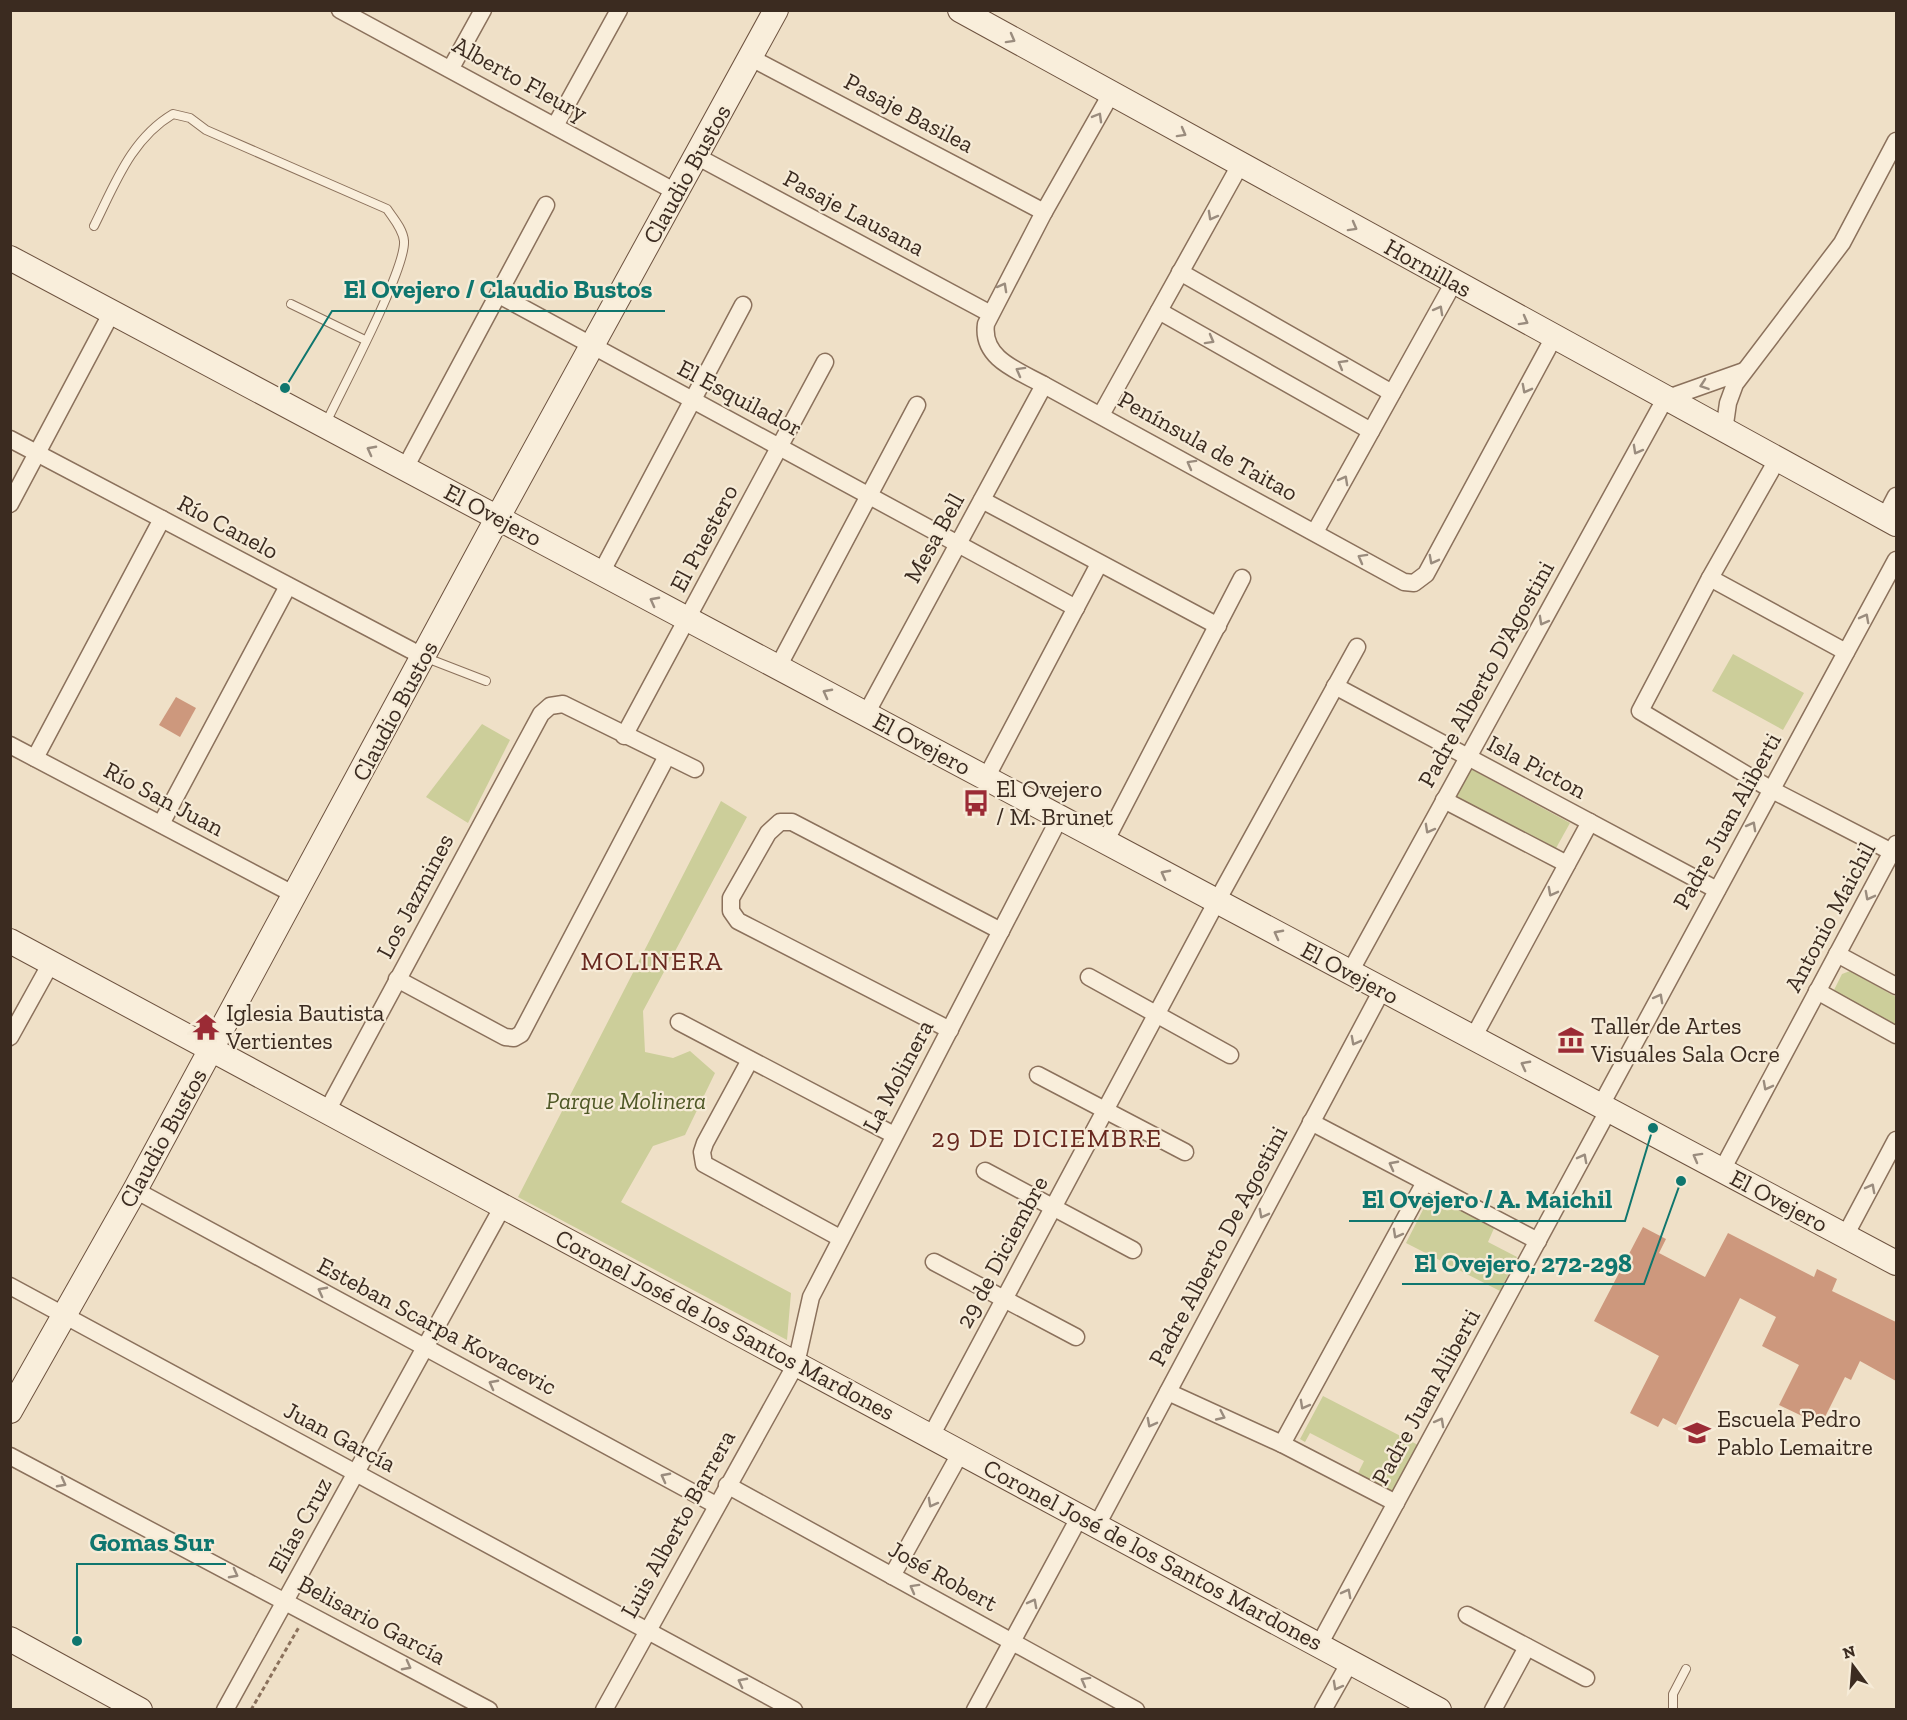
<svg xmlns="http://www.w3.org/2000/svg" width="1907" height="1720" font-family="'Zilla Slab',serif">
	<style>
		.green { fill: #ccce9a }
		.building { fill: #cd987d }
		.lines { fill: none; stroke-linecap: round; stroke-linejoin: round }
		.lane-casing { stroke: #8b715c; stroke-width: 10 }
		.street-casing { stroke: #8b715c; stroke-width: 19 }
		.secondary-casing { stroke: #6d523f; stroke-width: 26 }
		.path { stroke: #8b715c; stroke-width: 3; stroke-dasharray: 4.5 3; stroke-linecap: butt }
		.lane { stroke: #f9eedb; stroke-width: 8 }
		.street { stroke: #f9eedb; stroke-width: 16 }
		.secondary { stroke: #f9eedb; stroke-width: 24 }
		.oneway { stroke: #9a8c7e }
		.labels { text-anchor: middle; stroke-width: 4.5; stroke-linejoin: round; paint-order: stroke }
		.street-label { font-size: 24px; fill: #3b2b20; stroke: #f6ebd7 }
		.poi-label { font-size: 24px; fill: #3b2b20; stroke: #f6ebd7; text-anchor: start }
		.park-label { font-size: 24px; font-style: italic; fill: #4f5826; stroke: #f6ebd7 }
		.neighbourhood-label { font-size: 26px; letter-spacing: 1.5px; fill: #68281f; stroke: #f6ebd7 }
		.leader { fill: none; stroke: #0f766e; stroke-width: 2 }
		.callout-dot { fill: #0f766e; stroke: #f6ebd7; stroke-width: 2 }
		.callout-label { font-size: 26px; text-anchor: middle; font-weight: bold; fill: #0f766e; stroke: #f6ebd7; stroke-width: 4.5; stroke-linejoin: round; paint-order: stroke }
	</style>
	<rect width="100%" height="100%" fill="#efe0c7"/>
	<g class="green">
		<path d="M1733 654 1804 693 1783 730 1712 691Z"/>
		<path d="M482 724 510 740 468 823 426 797Z"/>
		<path d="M1471 769 1570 823 1555 850 1456 796Z"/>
		<path d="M721 801 747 817 643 1011 645 1052 673 1058 690 1051 715 1073 685 1135 653 1146 621 1202 791 1293 787 1340 518 1197Z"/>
		<path d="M1850 971 1896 997V1026L1833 992 1842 974Z"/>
		<path d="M1431 1194 1495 1226 1488 1242 1517 1257 1500 1291 1406 1243Z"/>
		<path d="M1323 1396 1420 1446 1394 1496 1356 1477 1364 1461 1310 1433 1305 1442 1300 1439Z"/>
	</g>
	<g class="building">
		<path d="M176 697 196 708 180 737 159 725Z"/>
		<path d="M1643 1227 1666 1239 1659 1253 1705 1277 1728 1233 1814 1277 1817 1269 1837 1279 1832 1291 1896 1322V1381L1860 1361 1851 1380 1845 1377 1821 1425 1779 1405 1799 1365 1762 1346 1776 1317 1740 1298 1676 1425 1663 1418 1658 1427 1630 1413 1659 1356 1594 1321Z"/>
	</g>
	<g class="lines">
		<defs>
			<g id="lane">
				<path d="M94 226C115 184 131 139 173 114L190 118 206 130 387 209C393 218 403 229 404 241 406 270 340 392 325 425"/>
				<path d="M291 304 365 340"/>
				<path d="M424 657 486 681"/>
				<path d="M1673 1710V1694L1686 1669"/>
			</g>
			<g id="street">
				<path d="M340 10 676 192"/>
				<path d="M751 58 1044 212"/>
				<path d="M451 68 483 10"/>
				<path d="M1111 94 1044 212 986 324C981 359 1019 371 1044 385L1404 582 1414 583 1426 574 1554 337"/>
				<path d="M555 126 619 10"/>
				<path d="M696 156 989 313"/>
				<path d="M1180 272 1392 393"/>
				<path d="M499 295 1076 608"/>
				<path d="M1159 311 1371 431"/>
				<path d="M1101 415 1240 165"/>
				<path d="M1724 431 1728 403 1735 384 1842 243 1896 141"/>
				<path d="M10 439 424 657"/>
				<path d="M1777 460 1710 578 1640 711 1772 790 1892 852"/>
				<path d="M405 468 546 205"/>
				<path d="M982 500 1218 626"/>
				<path d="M10 504 112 312"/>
				<path d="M1885 517 1896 496"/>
				<path d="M1315 532 1454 282"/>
				<path d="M601 573 743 305"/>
				<path d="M1710 578 1846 652"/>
				<path d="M778 667 917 405"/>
				<path d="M1335 686 1717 890"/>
				<path d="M866 714 1044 385"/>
				<path d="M624 736 825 362"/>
				<path d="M10 745 295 895"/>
				<path d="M35 758 162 519"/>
				<path d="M986 778 1099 564"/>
				<path d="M1444 800 1567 864"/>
				<path d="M161 824 288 586"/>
				<path d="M1105 842 1242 578"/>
				<path d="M1837 954 1896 986"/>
				<path d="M1350 972 1665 399 1744 371"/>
				<path d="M1089 977 1230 1055"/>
				<path d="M397 979 505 1037 514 1038 521 1034 667 756"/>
				<path d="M1817 991 1896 1035"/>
				<path d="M679 1022 894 1135"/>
				<path d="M950 1030 738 921 731 911V898L768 833 780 822H792L1001 931"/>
				<path d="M10 1037 51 963"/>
				<path d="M1473 1038 1590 822"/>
				<path d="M750 1060 705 1143 702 1152 704 1164 840 1238"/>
				<path d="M1038 1075 1185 1152"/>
				<path d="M1601 1105 1896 560"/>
				<path d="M327 1111 541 714 550 706 563 704 695 769"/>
				<path d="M1311 1122 1538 1241"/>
				<path d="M1722 1170 1896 844"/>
				<path d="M985 1171 1133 1250"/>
				<path d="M135 1190 716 1505"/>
				<path d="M1845 1236 1896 1140"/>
				<path d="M934 1262 1076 1337"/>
				<path d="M10 1286 794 1710"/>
				<path d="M1168 1392 1282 1444 1396 1503"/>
				<path d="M931 1436 1217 901 1357 647"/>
				<path d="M1282 1444 1425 1182"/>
				<path d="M10 1456 489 1710"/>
				<path d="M727 1485 1136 1710"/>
				<path d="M1097 1525 1382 990"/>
				<path d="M892 1576 961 1452"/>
				<path d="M1467 1615 1586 1678"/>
				<path d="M1319 1645 1609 1109"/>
				<path d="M225 1710 503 1206"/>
				<path d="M604 1710 796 1364 811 1297 1060 817"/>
				<path d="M975 1710 1080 1516"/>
				<path d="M1323 1710 1350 1662"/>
				<path d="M1493 1710 1527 1647"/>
			</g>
			<g id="secondary">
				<path d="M960 10 1896 524"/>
				<path d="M10 258 1896 1263"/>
				<path d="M10 941 1439 1710"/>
				<path d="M10 1411 135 1190 498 517 776 10"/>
				<path d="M10 1639 140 1710"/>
			</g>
		</defs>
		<use href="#lane" class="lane-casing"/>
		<use href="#street" class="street-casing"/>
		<use href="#secondary" class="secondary-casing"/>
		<path class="path" d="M251 1710 299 1627"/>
		<use href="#lane" class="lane"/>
		<use href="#street" class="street"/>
		<use href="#secondary" class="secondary"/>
	</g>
	<defs><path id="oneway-chevron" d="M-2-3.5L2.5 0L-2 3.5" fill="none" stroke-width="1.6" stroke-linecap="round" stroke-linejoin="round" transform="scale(1.5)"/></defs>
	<g class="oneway">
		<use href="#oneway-chevron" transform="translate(1011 39) rotate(29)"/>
		<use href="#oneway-chevron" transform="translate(1098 117) rotate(-60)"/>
		<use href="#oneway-chevron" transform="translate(1182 133) rotate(29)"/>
		<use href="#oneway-chevron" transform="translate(1212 216) rotate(119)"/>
		<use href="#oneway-chevron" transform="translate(1353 227) rotate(29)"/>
		<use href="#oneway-chevron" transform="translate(1003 287) rotate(-61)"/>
		<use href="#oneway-chevron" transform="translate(1439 310) rotate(-61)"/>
		<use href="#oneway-chevron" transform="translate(1524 321) rotate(29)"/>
		<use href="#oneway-chevron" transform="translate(1210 340) rotate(29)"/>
		<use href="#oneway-chevron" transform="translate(1342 364) rotate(-150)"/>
		<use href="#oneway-chevron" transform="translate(1020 371) rotate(-151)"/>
		<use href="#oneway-chevron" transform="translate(1704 385) rotate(161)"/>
		<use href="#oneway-chevron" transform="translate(1526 389) rotate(118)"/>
		<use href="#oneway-chevron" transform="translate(371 450) rotate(-152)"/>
		<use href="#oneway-chevron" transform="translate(1637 450) rotate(119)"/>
		<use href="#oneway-chevron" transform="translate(1191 464) rotate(-151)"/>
		<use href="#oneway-chevron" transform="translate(1344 480) rotate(-61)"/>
		<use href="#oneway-chevron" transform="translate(1362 558) rotate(-151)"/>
		<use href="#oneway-chevron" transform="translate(1433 560) rotate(118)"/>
		<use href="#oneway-chevron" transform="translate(654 601) rotate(-152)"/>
		<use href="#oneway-chevron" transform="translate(1865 618) rotate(-62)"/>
		<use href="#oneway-chevron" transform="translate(1543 621) rotate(119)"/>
		<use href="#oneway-chevron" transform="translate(827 693) rotate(-152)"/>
		<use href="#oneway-chevron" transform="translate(1752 826) rotate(-61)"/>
		<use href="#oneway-chevron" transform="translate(1429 829) rotate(119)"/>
		<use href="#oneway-chevron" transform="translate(1165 874) rotate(-152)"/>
		<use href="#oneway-chevron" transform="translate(1552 892) rotate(118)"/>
		<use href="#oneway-chevron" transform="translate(1869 896) rotate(118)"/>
		<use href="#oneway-chevron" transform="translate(1278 934) rotate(-152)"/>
		<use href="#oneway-chevron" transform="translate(1659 998) rotate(-61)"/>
		<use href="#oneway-chevron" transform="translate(1355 1041) rotate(118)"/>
		<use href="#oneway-chevron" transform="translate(1525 1065) rotate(-152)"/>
		<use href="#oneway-chevron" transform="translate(1767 1086) rotate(118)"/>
		<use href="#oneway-chevron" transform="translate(1697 1157) rotate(-151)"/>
		<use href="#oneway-chevron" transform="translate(1583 1158) rotate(-62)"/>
		<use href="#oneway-chevron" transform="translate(1393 1165) rotate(-152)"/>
		<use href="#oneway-chevron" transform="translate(1871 1188) rotate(-62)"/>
		<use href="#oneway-chevron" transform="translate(1263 1214) rotate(118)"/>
		<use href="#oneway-chevron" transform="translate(1397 1234) rotate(119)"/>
		<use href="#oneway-chevron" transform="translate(322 1291) rotate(-152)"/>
		<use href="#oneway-chevron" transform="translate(493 1384) rotate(-152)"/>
		<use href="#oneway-chevron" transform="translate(1304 1405) rotate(119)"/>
		<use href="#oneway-chevron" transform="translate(1221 1416) rotate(25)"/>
		<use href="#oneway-chevron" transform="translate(1440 1422) rotate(-61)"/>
		<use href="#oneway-chevron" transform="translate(1151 1423) rotate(118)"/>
		<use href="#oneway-chevron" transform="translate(665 1477) rotate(-152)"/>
		<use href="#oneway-chevron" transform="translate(62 1483) rotate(28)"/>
		<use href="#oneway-chevron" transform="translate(932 1503) rotate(119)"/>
		<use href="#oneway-chevron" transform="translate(234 1574) rotate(28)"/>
		<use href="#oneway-chevron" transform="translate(914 1588) rotate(-151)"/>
		<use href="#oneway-chevron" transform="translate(1347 1593) rotate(-62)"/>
		<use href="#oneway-chevron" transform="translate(1033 1603) rotate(-62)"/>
		<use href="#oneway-chevron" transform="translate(407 1666) rotate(28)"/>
		<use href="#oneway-chevron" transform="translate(1085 1681) rotate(-151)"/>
		<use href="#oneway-chevron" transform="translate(742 1682) rotate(-152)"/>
		<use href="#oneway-chevron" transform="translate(1337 1686) rotate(119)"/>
	</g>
	<defs>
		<symbol id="bus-bare" viewBox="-9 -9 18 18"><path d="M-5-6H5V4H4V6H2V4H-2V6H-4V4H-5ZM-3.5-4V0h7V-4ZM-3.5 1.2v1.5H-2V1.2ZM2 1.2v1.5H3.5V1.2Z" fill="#9b2b35" stroke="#f6ebd7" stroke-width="2.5" paint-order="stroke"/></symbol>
		<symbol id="temple-bare" viewBox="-9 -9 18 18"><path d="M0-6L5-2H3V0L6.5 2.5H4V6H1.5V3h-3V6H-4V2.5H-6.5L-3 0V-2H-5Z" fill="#9b2b35" stroke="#f6ebd7" stroke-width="2.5" paint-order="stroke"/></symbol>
		<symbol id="museum-bare" viewBox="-9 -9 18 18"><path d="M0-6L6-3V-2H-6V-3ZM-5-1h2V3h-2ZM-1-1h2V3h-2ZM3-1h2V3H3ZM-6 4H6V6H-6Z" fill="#9b2b35" stroke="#f6ebd7" stroke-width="2.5" paint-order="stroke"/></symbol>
		<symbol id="school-bare" viewBox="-9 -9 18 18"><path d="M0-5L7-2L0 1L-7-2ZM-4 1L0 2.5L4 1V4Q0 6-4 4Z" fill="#9b2b35" stroke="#f6ebd7" stroke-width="2.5" paint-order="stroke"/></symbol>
	</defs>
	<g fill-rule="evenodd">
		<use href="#bus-bare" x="957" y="784" width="38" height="38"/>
		<use href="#temple-bare" x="187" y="1008" width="38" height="38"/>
		<use href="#museum-bare" x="1552" y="1021" width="38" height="38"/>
		<use href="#school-bare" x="1678" y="1414" width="38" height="38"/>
	</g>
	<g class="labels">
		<g class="street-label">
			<text transform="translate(520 79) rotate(29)" y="8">Alberto Fleury</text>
			<text transform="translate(909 113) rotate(28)" y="8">Pasaje Basilea</text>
			<text transform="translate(687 174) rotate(-61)" y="8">Claudio Bustos</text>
			<text transform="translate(854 213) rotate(28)" y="8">Pasaje Lausana</text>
			<text transform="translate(1428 268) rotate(29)" y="8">Hornillas</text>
			<text transform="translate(740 398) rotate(28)" y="8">El Esquilador</text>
			<text transform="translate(1208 446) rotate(29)" y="8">Península de Taitao</text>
			<text transform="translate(493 515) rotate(28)" y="8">El Ovejero</text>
			<text transform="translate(228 527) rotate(28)" y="8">Río Canelo</text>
			<text transform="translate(704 538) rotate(-62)" y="8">El Puestero</text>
			<text transform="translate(934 538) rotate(-61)" y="8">Mesa Bell</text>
			<text transform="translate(1486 674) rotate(-61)" y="8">Padre Alberto D'Agostini</text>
			<text transform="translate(395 711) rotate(-62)" y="8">Claudio Bustos</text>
			<text transform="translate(922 744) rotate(28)" y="8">El Ovejero</text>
			<text transform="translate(1537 767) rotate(28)" y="8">Isla Picton</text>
			<text transform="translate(164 799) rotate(28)" y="8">Río San Juan</text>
			<text transform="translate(1727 821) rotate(-61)" y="8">Padre Juan Aliberti</text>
			<text transform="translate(415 896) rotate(-62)" y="8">Los Jazmines</text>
			<text transform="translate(1830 917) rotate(-62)" y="8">Antonio Maichil</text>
			<text transform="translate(1350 973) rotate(28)" y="8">El Ovejero</text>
			<text transform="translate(898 1076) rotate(-62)" y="8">La Molinera</text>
			<text transform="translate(163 1138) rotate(-61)" y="8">Claudio Bustos</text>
			<text transform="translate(1779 1201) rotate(28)" y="8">El Ovejero</text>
			<text transform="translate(1218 1246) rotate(-62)" y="8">Padre Alberto De Agostini</text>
			<text transform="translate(1002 1252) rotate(-62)" y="8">29 de Diciembre</text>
			<text transform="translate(725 1325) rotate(28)" y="8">Coronel José de los Santos Mardones</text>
			<text transform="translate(437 1326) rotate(28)" y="8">Esteban Scarpa Kovacevic</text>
			<text transform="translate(1426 1397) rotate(-61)" y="8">Padre Juan Aliberti</text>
			<text transform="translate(340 1437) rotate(28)" y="8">Juan García</text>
			<text transform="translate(678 1524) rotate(-61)" y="8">Luis Alberto Barrera</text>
			<text transform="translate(300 1525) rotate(-61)" y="8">Elías Cruz</text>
			<text transform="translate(1153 1555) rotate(28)" y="8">Coronel José de los Santos Mardones</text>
			<text transform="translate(943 1576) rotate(29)" y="8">José Robert</text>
			<text transform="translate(372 1620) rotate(28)" y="8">Belisario García</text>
		</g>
		<g class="poi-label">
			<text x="996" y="797">El Ovejero<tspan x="996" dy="28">/ M. Brunet</tspan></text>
			<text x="226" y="1021">Iglesia Bautista<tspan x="226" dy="28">Vertientes</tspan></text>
			<text x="1591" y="1034">Taller de Artes<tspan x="1591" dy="28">Visuales Sala Ocre</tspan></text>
			<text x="1717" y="1427">Escuela Pedro<tspan x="1717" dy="28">Pablo Lemaitre</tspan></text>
		</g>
		<g class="park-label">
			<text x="626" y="1109">Parque Molinera</text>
		</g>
		<g class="neighbourhood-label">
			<text x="652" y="970">MOLINERA</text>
			<text x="1047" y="1147">29 DE DICIEMBRE</text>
		</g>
	</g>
	<path class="leader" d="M285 388L332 311H665M1653 1128L1625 1221H1349M1681 1181L1644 1284H1402M77 1641L77 1564H226"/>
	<g class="callout-dot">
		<circle cx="285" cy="388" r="6"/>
		<circle cx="1653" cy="1128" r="6"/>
		<circle cx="1681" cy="1181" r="6"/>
		<circle cx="77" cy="1641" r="6"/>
	</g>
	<g class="callout-label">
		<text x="498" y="298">El Ovejero / Claudio Bustos</text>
		<text x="1487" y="1208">El Ovejero / A. Maichil</text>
		<text x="1523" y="1272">El Ovejero, 272-298</text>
		<text x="152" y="1551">Gomas Sur</text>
	</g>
	<rect width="1907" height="1720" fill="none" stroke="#3b2b20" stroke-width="24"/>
	<g transform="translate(1853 1666) rotate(344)" stroke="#f6ebd7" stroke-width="4.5" paint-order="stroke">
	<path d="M0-4.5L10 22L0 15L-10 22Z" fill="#3b2b20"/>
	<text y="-9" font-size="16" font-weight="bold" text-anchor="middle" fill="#3b2b20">N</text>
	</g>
</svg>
